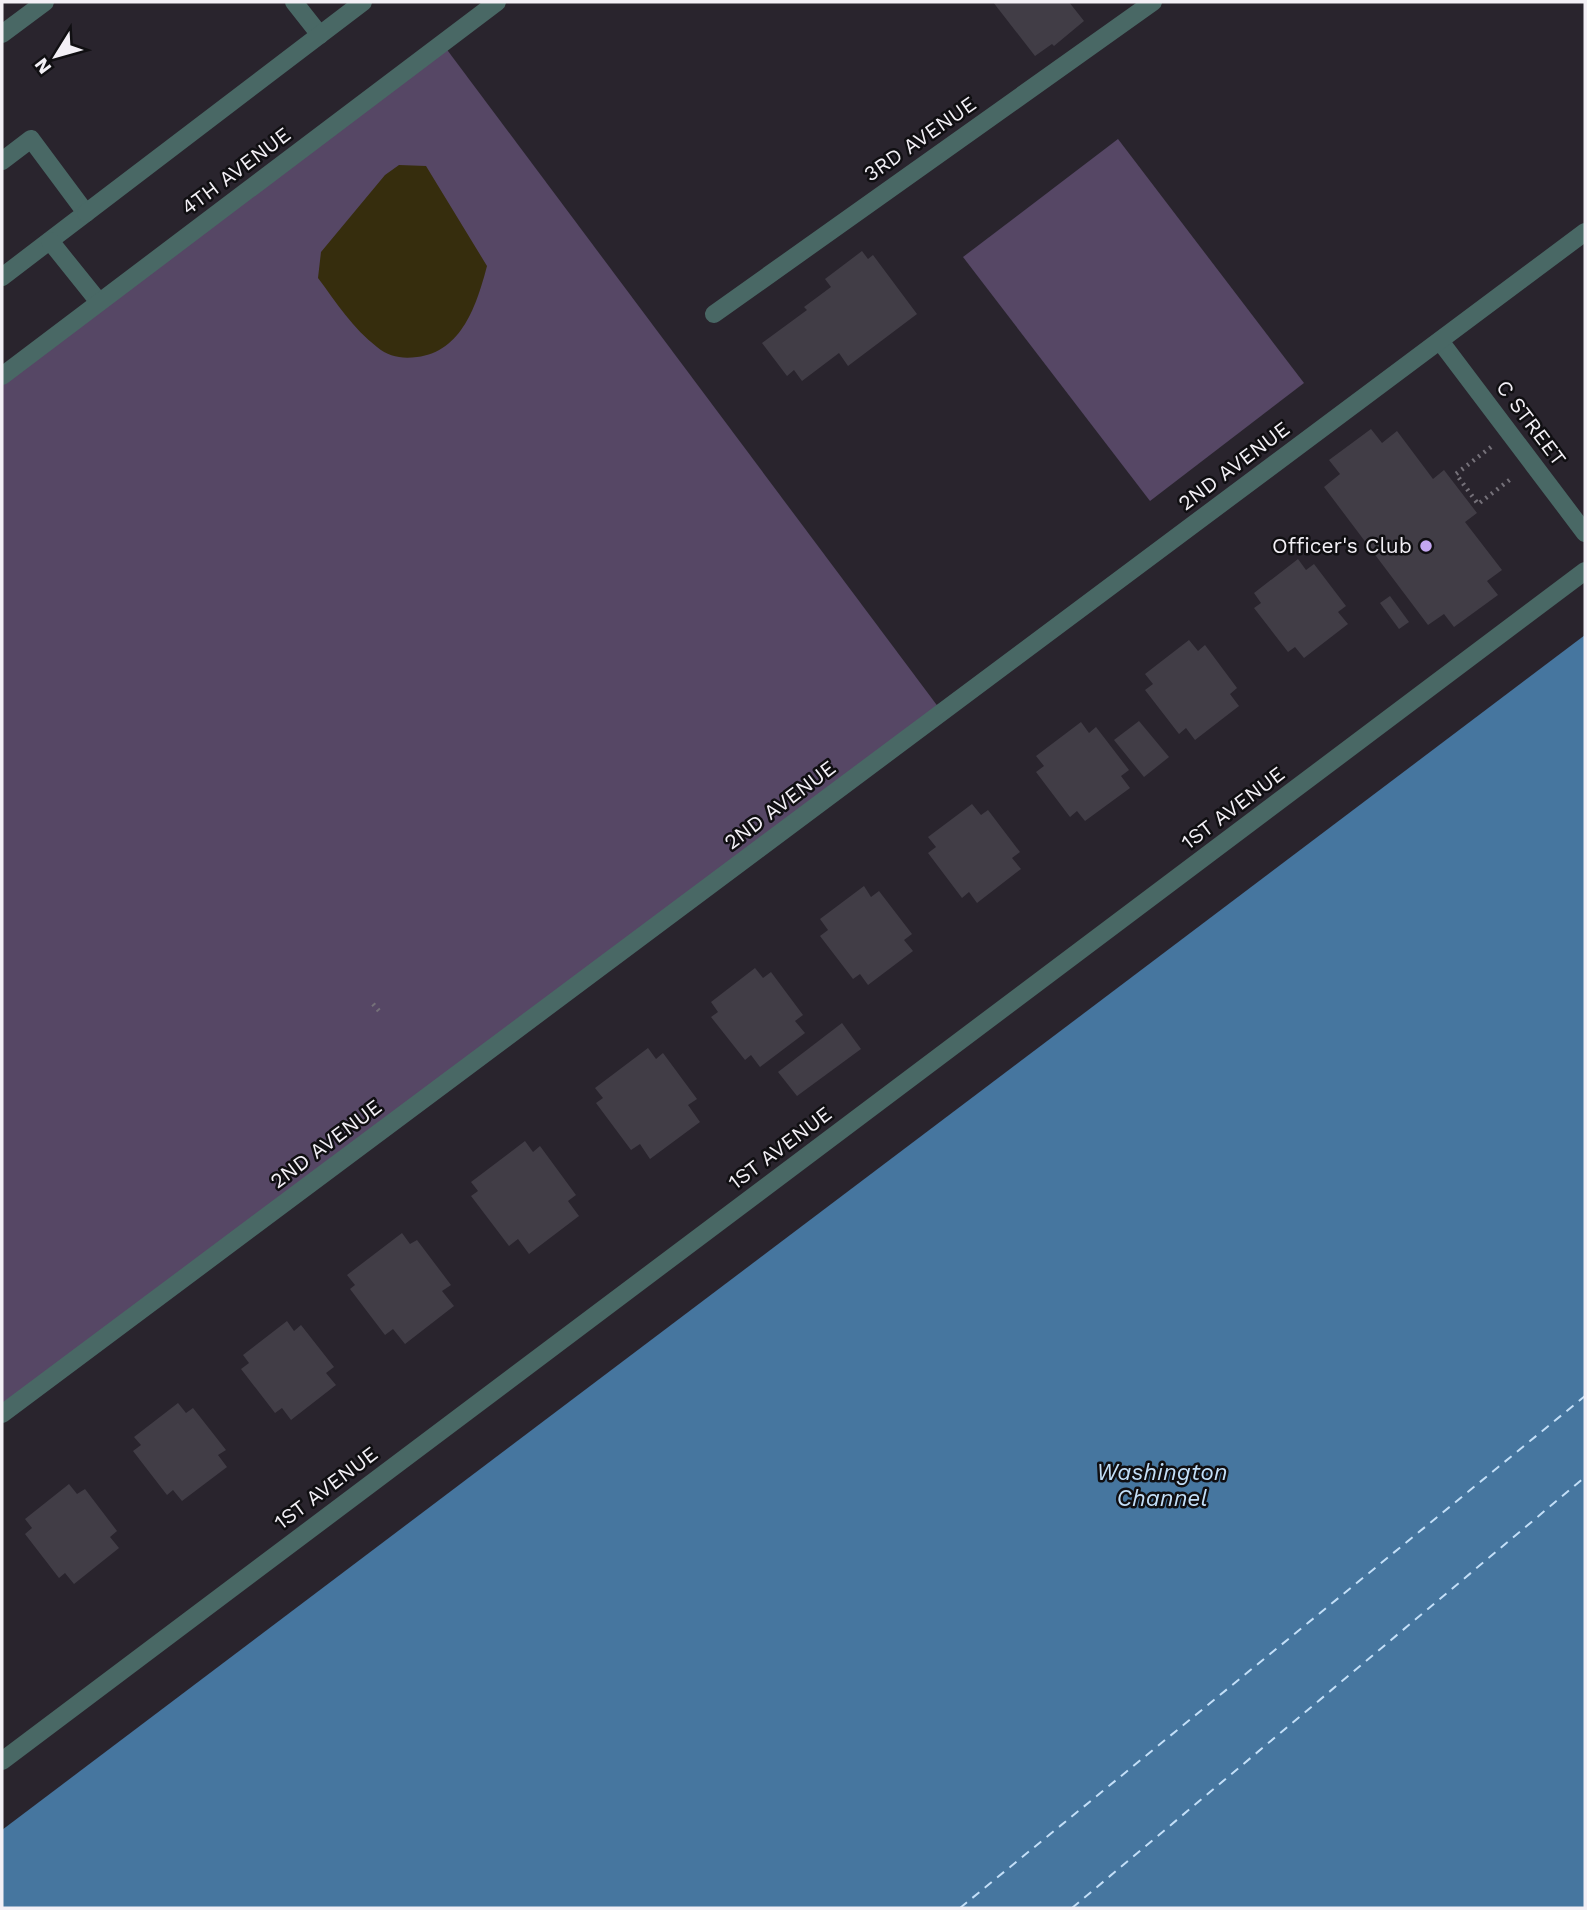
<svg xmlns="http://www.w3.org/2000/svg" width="1587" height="1910" font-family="'Work Sans',sans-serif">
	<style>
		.green { fill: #564765 }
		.sand { fill: #362d0d }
		.water { fill: #46769f }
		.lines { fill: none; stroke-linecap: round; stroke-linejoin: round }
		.ferry { stroke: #c3dff8; stroke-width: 2; stroke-dasharray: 9 7; stroke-linecap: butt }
		.building { fill: #413d46 }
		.path { stroke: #757179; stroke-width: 4.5; stroke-dasharray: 2 5; stroke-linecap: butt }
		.service { stroke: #496865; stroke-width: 18 }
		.poi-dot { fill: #c4a7f1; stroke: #100f12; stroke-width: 2.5 }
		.labels { text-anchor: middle; stroke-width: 5; stroke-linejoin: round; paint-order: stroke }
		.street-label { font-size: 21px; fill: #f3f0f6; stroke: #100f12 }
		.poi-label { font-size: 21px; fill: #f3f0f6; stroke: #100f12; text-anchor: end }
		.water-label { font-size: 23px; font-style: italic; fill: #c3dff8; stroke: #100f12 }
	</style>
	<rect width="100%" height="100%" fill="#29242d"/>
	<g class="green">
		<path d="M442 43 942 712 2 1414V376Z"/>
		<path d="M1118 139 1304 383 1150 501 963 257Z"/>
	</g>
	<path class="sand" d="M399 165 426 166 487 266C477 304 462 352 417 357 402 359 389 357 377 347 353 329 336 302 318 278L321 252 385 175Z"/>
	<path class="water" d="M1585 635V1908H2V1830Z"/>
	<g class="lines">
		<g class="ferry">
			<path d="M960 1908 1585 1396"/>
			<path d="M1072 1908 1585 1477"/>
		</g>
	</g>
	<g class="building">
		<path d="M993 2H1069L1084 21 1054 46 1052 44 1035 56Z"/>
		<path d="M862 251 868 259 873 255 917 314 848 366 839 353 802 381 794 370 787 376 762 343 807 310 804 307 831 287 825 279Z"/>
		<path d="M1371 429 1382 443 1397 431 1433 479 1444 470 1477 513 1465 522 1502 570 1487 581 1498 595 1454 627 1444 614 1428 625 1324 487 1340 474 1329 460Z"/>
		<path d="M1298 559 1306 570 1314 564 1346 606 1338 612 1348 624 1304 658 1295 647 1288 652 1254 608 1261 603 1254 593Z"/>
		<path d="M1390 596 1409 622 1399 629 1380 603Z"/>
		<path d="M1189 640 1198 651 1205 645 1237 688 1230 694 1239 706 1195 740 1186 728 1179 734 1145 690 1153 684 1145 674Z"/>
		<path d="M1139 721 1169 757 1144 777 1114 740Z"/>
		<path d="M1081 722 1089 733 1096 727 1129 770 1121 776 1130 788 1085 821 1077 811 1070 817 1036 772 1044 766 1036 756Z"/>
		<path d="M972 804 981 815 988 810 1020 852 1012 858 1021 869 977 903 969 892 962 898 928 853 936 847 928 837Z"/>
		<path d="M864 886 871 897 879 891 912 934 904 940 913 951 868 985 860 974 853 979 820 936 828 930 820 919Z"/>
		<path d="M755 968 763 978 771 972 803 1015 795 1021 805 1033 760 1067 751 1055 745 1060 711 1017 718 1012 711 1002Z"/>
		<path d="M842 1023 861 1049 797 1096 778 1072Z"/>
		<path d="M648 1048 656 1059 663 1053 697 1099 688 1105 700 1122 650 1159 640 1144 631 1150 596 1103 603 1098 595 1088Z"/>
		<path d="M525 1141 533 1152 540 1146 576 1195 568 1201 579 1216 529 1254 518 1239 509 1246 471 1196 478 1191 471 1182Z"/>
		<path d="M402 1233 410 1244 417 1240 451 1285 442 1291 454 1306 405 1344 393 1329 385 1335 350 1289 355 1285 347 1275Z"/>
		<path d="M287 1321 294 1331 301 1325 334 1367 326 1373 336 1385 291 1420 282 1408 275 1413 241 1369 249 1363 243 1355Z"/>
		<path d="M178 1403 186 1413 193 1408 226 1450 218 1455 227 1467 182 1501 173 1490 167 1495 133 1451 141 1445 134 1437Z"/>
		<path d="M69 1484 77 1494 85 1489 117 1531 110 1537 119 1548 74 1584 65 1573 59 1578 25 1534 32 1528 25 1519Z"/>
	</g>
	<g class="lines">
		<g class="path">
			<path d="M1491 447 1456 474 1478 504 1512 478"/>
			<path d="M373 1004 379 1011"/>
		</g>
		<g class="service">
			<path d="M294 2 320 35"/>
			<path d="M2 34 45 2"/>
			<path d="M2 161 31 139 86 213 2 277"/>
			<path d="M86 213 363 2"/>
			<path d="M50 241 99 302"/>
			<path d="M714 314 1153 2"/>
			<path d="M1440 341 1585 533"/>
			<path d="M2 376 497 2"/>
			<path d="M2 1414 1585 232"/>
			<path d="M2 1761 1585 571"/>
		</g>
	</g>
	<circle class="poi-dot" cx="1426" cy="546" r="7"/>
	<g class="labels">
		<g class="street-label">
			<text transform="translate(920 139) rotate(-35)" y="7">3RD AVENUE</text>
			<text transform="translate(236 171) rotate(-37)" y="7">4TH AVENUE</text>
			<text transform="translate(1531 423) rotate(53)" y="7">C STREET</text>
			<text transform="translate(1234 466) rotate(-37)" y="7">2ND AVENUE</text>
			<text transform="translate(780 805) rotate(-37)" y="7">2ND AVENUE</text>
			<text transform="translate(1233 808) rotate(-37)" y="7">1ST AVENUE</text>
			<text transform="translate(326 1144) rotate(-37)" y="7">2ND AVENUE</text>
			<text transform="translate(780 1148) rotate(-37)" y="7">1ST AVENUE</text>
			<text transform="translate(326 1488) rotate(-37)" y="7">1ST AVENUE</text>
		</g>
		<g class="poi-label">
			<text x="1412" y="553">Officer's Club</text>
		</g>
		<g class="water-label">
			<text x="1162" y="1480">Washington<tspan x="1162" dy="26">Channel</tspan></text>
		</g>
	</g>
	<rect width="1587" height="1910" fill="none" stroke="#f3f0f6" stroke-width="7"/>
	<g transform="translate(56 56) rotate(233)" stroke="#100f12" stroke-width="5" paint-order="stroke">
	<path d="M0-5L12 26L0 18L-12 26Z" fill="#f3f0f6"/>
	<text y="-10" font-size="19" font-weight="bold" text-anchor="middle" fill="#f3f0f6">N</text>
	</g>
</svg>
